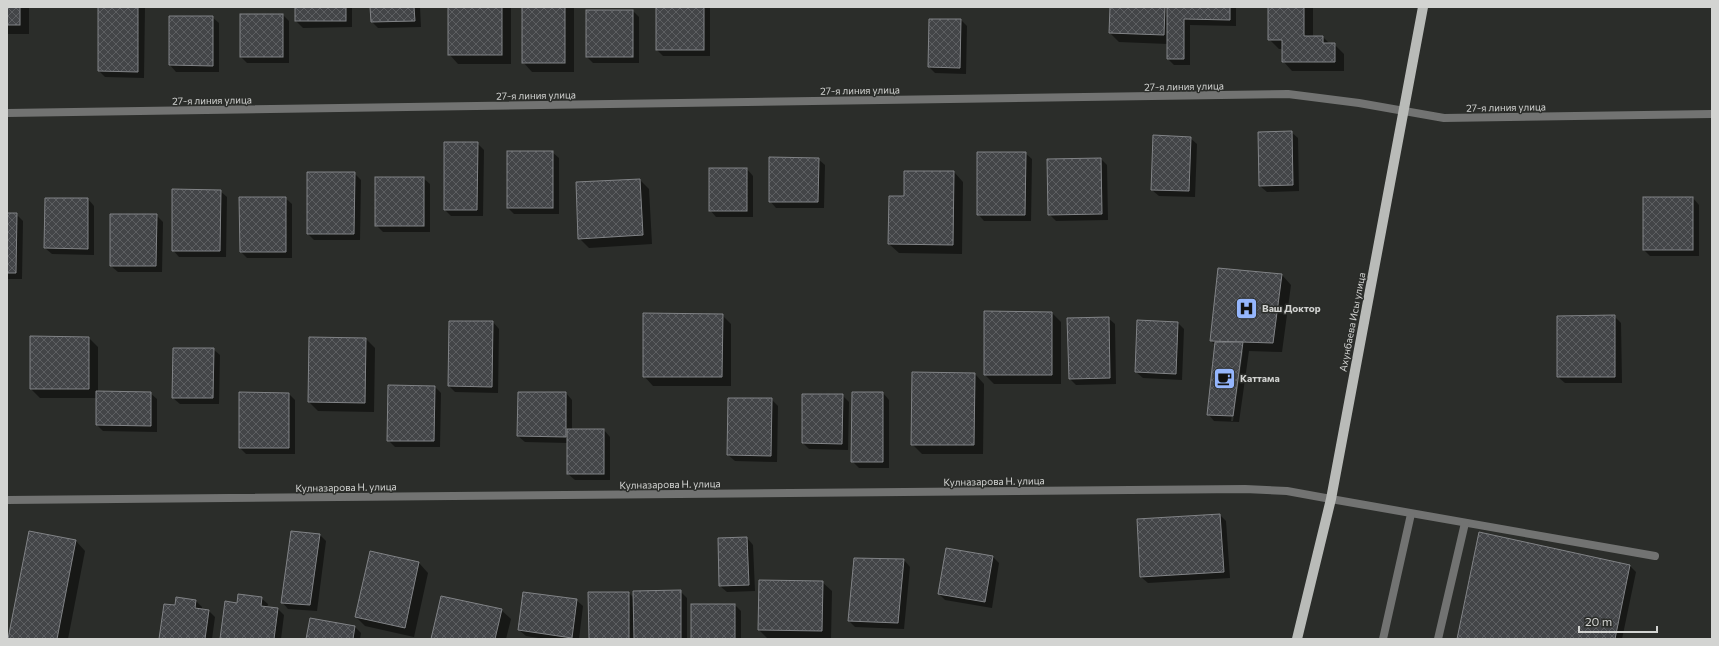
<svg xmlns="http://www.w3.org/2000/svg" width="1719" height="646" font-family="Commissioner,sans-serif">
	<style>
		.shadow { fill: #0007; fill-rule: evenodd }
		.building { fill: url(#building-cross-hatch); stroke: #818386 }
		.lines { fill: none; stroke-linecap: round; stroke-linejoin: round }
		.service { stroke: #727372; stroke-width: 8 }
		.minor { stroke: #727372; stroke-width: 8 }
		.primary { stroke: #b9bbb8; stroke-width: 10 }
		.labels { text-anchor: middle; stroke-width: 3; stroke-linejoin: round; paint-order: stroke }
		.street-label { font-size: 10px; fill: #d3d4d2; stroke: #2b2d2a }
		.poi-label { font-size: 10px; font-weight: bold; fill: #d3d4d2; stroke: #2b2d2a; text-anchor: start }
	</style>
	<defs>
		<pattern id="building-cross-hatch" width="8" height="8" patternUnits="userSpaceOnUse"><rect width="8" height="8" fill="#434548"/><path d="M0 0l8 8M0 8l8-8" fill="none" stroke="#5d5f62"/></pattern>
	</defs>
	<rect width="100%" height="100%" fill="#2b2d2a"/>
	<g class="shadow">
		<rect x="7" y="7" width="22" height="27"/>
		<path d="M99 7H145L144 78 105 77 99 71Z"/>
		<path d="M296 7H352V27L303 28 296 21Z"/>
		<path d="M371 7H420L421 27 378 28 372 22Z"/>
		<path d="M449 7H511V64H458L449 54Z"/>
		<path d="M523 7H574V72H532L523 62Z"/>
		<path d="M657 7H710V56H663L657 50Z"/>
		<path d="M1111 7H1236V26L1190 25V65H1174L1168 59V44L1119 42 1110 33Z"/>
		<path d="M1269 7H1313V37H1323L1330 44H1334L1344 54V71H1292L1283 61V49H1279L1269 39Z"/>
		<path d="M633 11 639 17V63H593L587 57Z"/>
		<path d="M283 15 289 21V63H247L241 57Z"/>
		<path d="M170 17H212L219 23V72H176L170 65Z"/>
		<path d="M961 20 967 26 966 74 935 73 929 67Z"/>
		<path d="M1291 132 1298 138 1299 191 1267 192 1260 186Z"/>
		<path d="M1190 138 1197 144 1195 197 1159 196 1152 190Z"/>
		<path d="M477 143 484 150 483 216H451L445 210Z"/>
		<path d="M508 152H552L559 158V214H514L508 208Z"/>
		<path d="M1025 153 1032 159 1031 221H984L978 214Z"/>
		<path d="M818 159 825 165 824 208H776L770 201Z"/>
		<path d="M1101 159 1107 165 1108 220 1056 221 1049 214Z"/>
		<path d="M747 169 753 176V217H716L710 210Z"/>
		<path d="M905 172H954L963 182 962 254 899 253 889 244 905 197Z"/>
		<path d="M354 173 361 180 360 240H314L308 234Z"/>
		<path d="M423 178 430 184V232H383L376 225Z"/>
		<path d="M640 180 649 189 652 244 589 248 579 238Z"/>
		<path d="M220 191 227 197 226 257H179L173 250Z"/>
		<path d="M240 198H285L292 204V258H247L241 252Z"/>
		<path d="M1693 198 1699 205V256H1650L1644 250Z"/>
		<path d="M88 199 94 206V255L52 254 45 248Z"/>
		<path d="M7 214H16L23 221 22 279H7Z"/>
		<path d="M156 215 163 222 162 272H118L111 266Z"/>
		<path d="M1282 275 1291 285 1282 352 1249 351 1239 422 1214 421 1208 414 1215 345 1211 341ZM1241 351H1243L1233 421H1231Z"/>
		<path d="M1052 313 1061 322V384H994L984 374Z"/>
		<path d="M722 315 731 324V386H653L644 376Z"/>
		<path d="M1614 316 1621 323 1622 383H1565L1558 377V317Z"/>
		<path d="M1108 318 1115 324 1116 384 1076 385 1070 379Z"/>
		<path d="M493 322 499 329 498 393 455 392 449 386Z"/>
		<path d="M1177 322 1184 329 1182 380 1143 378 1136 372Z"/>
		<path d="M89 338 98 347V392L150 393 157 399V432L103 431 97 425V398H40L31 389Z"/>
		<path d="M366 339 375 348 374 412 318 411 309 402Z"/>
		<path d="M213 349 220 355 219 404H180L173 398Z"/>
		<path d="M975 374 984 384 983 454H922L912 444Z"/>
		<path d="M435 387 441 393 440 447H395L388 440Z"/>
		<path d="M566 393 572 400V430H604L610 437V480H575L568 474V443L525 442 518 436Z"/>
		<path d="M883 393 889 400V468H859L852 461Z"/>
		<path d="M289 394 295 400V454H246L240 448Z"/>
		<path d="M842 395 849 402 848 450 809 449 803 443Z"/>
		<path d="M771 399 778 406 777 462 735 461 728 455Z"/>
		<path d="M1220 515 1226 521 1230 578 1148 583 1141 577Z"/>
		<path d="M30 532 76 541 85 551 68 639H9Z"/>
		<path d="M319 534 326 541 317 611 288 609 282 602Z"/>
		<path d="M1480 534 1630 566 1636 572 1622 639H1458Z"/>
		<path d="M747 538 753 545 755 591 727 592 720 586Z"/>
		<path d="M370 552 419 563 428 573 414 637 365 626 356 617Z"/>
		<path d="M993 557 999 563 992 608 945 600 939 594Z"/>
		<path d="M855 560H904L910 567 904 629 855 627 849 621Z"/>
		<path d="M760 581 822 582 832 591 831 639H768L759 630Z"/>
		<path d="M680 591 687 598V639H590L629 593 635 599Z"/>
		<path d="M177 598 196 601 202 607V610L209 611 215 617 212 639H160L176 606Z"/>
		<path d="M261 598 268 604 267 608 278 609 284 615 281 639H221L238 604Z"/>
		<path d="M576 600 583 606 579 639H545L526 636 519 630Z"/>
		<path d="M735 605 741 611V639H692Z"/>
		<path d="M501 610 511 619 506 639H432Z"/>
		<path d="M355 627 361 633 360 639H307Z"/>
	</g>
	<g class="building">
		<rect x="7" y="7" width="13" height="18"/>
		<path d="M98 7H138V72L98 71Z"/>
		<rect x="295" y="7" width="51" height="14"/>
		<path d="M370 7H414L415 21 371 22Z"/>
		<rect x="448" y="7" width="54" height="48"/>
		<rect x="522" y="7" width="43" height="56"/>
		<rect x="656" y="7" width="48" height="43"/>
		<path d="M1110 7H1165L1164 35 1109 33Z"/>
		<path d="M1167 7H1230V20L1184 19V59H1167Z"/>
		<path d="M1268 7H1304V36H1323V43H1335V62H1282V40H1268Z"/>
		<rect x="586" y="10" width="47" height="47"/>
		<rect x="240" y="14" width="43" height="43"/>
		<path d="M169 16H213V66L169 65Z"/>
		<path d="M929 19H961L960 68 928 67Z"/>
		<path d="M1292 131 1293 185 1259 186 1258 132Z"/>
		<path d="M1153 135 1191 137 1189 191 1151 190Z"/>
		<path d="M444 142H478L477 210H444Z"/>
		<rect x="507" y="151" width="46" height="57"/>
		<path d="M977 152H1026L1025 215H977Z"/>
		<path d="M769 157 819 158 818 202H769Z"/>
		<path d="M1101 158 1102 214 1048 215 1047 159Z"/>
		<rect x="709" y="168" width="38" height="43"/>
		<path d="M904 171H954L953 245 888 244 889 196H904Z"/>
		<path d="M307 172H355L354 234H307Z"/>
		<rect x="375" y="177" width="49" height="49"/>
		<path d="M640 179 643 235 578 239 576 182Z"/>
		<path d="M172 189 221 190 220 251H172Z"/>
		<path d="M239 197H286V252H240Z"/>
		<rect x="1643" y="197" width="50" height="53"/>
		<path d="M45 198H88V249L44 248Z"/>
		<path d="M7 213H17L16 273H7Z"/>
		<path d="M110 214H157L156 266H110Z"/>
		<path d="M1218 268 1282 274 1273 343 1210 341Z"/>
		<path d="M984 311 1052 312V375H984Z"/>
		<path d="M643 313 723 314 722 377H643Z"/>
		<path d="M1615 315V377H1557V316Z"/>
		<path d="M1109 317 1110 378 1069 379 1067 318Z"/>
		<path d="M1137 320 1178 322 1176 374 1135 372Z"/>
		<path d="M449 321H493L492 387 448 386Z"/>
		<path d="M30 336 89 337V389H30Z"/>
		<path d="M309 337 366 338 365 403 308 402Z"/>
		<path d="M1215 342H1243L1233 416 1207 415Z"/>
		<path d="M173 348H214L213 398H172Z"/>
		<path d="M912 372 975 373 974 445H911Z"/>
		<path d="M388 385 435 386 434 441H387Z"/>
		<path d="M96 391 151 392V426L96 425Z"/>
		<path d="M239 392 289 393V448H239Z"/>
		<path d="M518 392H566V437L517 436Z"/>
		<path d="M852 392H883V462H851Z"/>
		<path d="M802 394H843L842 444 802 443Z"/>
		<path d="M728 398H772L771 456 727 455Z"/>
		<rect x="567" y="429" width="37" height="45"/>
		<path d="M1220 514 1224 572 1140 577 1137 519Z"/>
		<path d="M29 531 76 540 57 639H8Z"/>
		<path d="M291 531 320 534 310 605 281 603Z"/>
		<path d="M1479 532 1630 565 1615 639H1457Z"/>
		<path d="M747 537 749 585 719 586 718 538Z"/>
		<path d="M946 548 993 556 985 602 938 594Z"/>
		<path d="M370 551 419 562 405 628 355 617Z"/>
		<path d="M854 558 904 559 898 623 848 621Z"/>
		<path d="M759 580 823 581 822 631 758 630Z"/>
		<path d="M681 590V639H634L633 591Z"/>
		<path d="M523 592 577 599 572 638 518 630Z"/>
		<path d="M588 592H629V639H589Z"/>
		<path d="M238 594 262 597 261 606 278 608 274 639H220L225 601 237 603Z"/>
		<path d="M441 596 502 609 495 639H431Z"/>
		<path d="M176 597 196 600 195 608 209 610 205 639H159L164 604 175 605Z"/>
		<rect x="691" y="604" width="44" height="35"/>
		<path d="M310 618 355 626 353 639H306Z"/>
	</g>
	<g class="lines">
		<g class="service">
			<path d="M1331 499 1655 556"/>
			<path d="M1383 639 1411 514"/>
			<path d="M1438 639 1465 523"/>
		</g>
		<g class="minor">
			<path d="M7 113 1288 94 1359 103 1444 118 1712 114"/>
			<path d="M7 500 1245 489 1287 491 1331 499"/>
		</g>
		<path class="primary" d="M1297 639 1331 499 1423 7"/>
	</g>
	<defs>
		<symbol id="hospital-square" viewBox="-11 -11 22 22"><rect x="-9" y="-9" width="18" height="18" rx="4" fill="#95b6fd" stroke="#2b2d2a"/><path d="M-5-5h3v3.5h4V-5h3V5h-3V1.5h-4V5h-3Z" fill="#111"/></symbol>
		<symbol id="cafe-square" viewBox="-11 -11 22 22"><rect x="-9" y="-9" width="18" height="18" rx="4" fill="#95b6fd" stroke="#2b2d2a"/><path d="M-5.5-4.5H6V0H3Q3 3.5 0 3.5H-2.5Q-5.5 3.5-5.5 0ZM3-3.2v2h1.7v-2ZM-6 4.5H4V6H-6Z" fill="#111"/></symbol>
	</defs>
	<g fill-rule="evenodd">
		<use href="#hospital-square" x="1234" y="296" width="25" height="25"/>
		<use href="#cafe-square" x="1212" y="366" width="25" height="25"/>
	</g>
	<g class="labels">
		<g class="street-label">
			<text transform="translate(1184 86) rotate(-1)" y="4">27-я линия улица</text>
			<text transform="translate(860 90) rotate(-1)" y="4">27-я линия улица</text>
			<text transform="translate(536 95) rotate(-1)" y="4">27-я линия улица</text>
			<text transform="translate(212 100) rotate(-1)" y="4">27-я линия улица</text>
			<text transform="translate(1506 107) rotate(-1)" y="4">27-я линия улица</text>
			<text transform="translate(1352 322) rotate(-79)" y="4">Ахунбаева Исы улица</text>
			<text transform="translate(994 481) rotate(-1)" y="4">Кулназарова Н. улица</text>
			<text transform="translate(670 484) rotate(-1)" y="4">Кулназарова Н. улица</text>
			<text transform="translate(346 487) rotate(-1)" y="4">Кулназарова Н. улица</text>
		</g>
		<g class="poi-label">
			<text x="1262" y="312">Ваш Доктор</text>
			<text x="1240" y="382">Каттама</text>
		</g>
	</g>
	<rect width="1719" height="646" fill="none" stroke="#d3d4d2" stroke-width="16"/>
	<path d="M1579 626v6h78v-6" fill="none" stroke="#d3d4d2" stroke-width="2"/>
	<text x="1585" y="626" font-size="12" fill="#d3d4d2" stroke="#2b2d2a" stroke-width="3" paint-order="stroke">20 m</text>
</svg>
